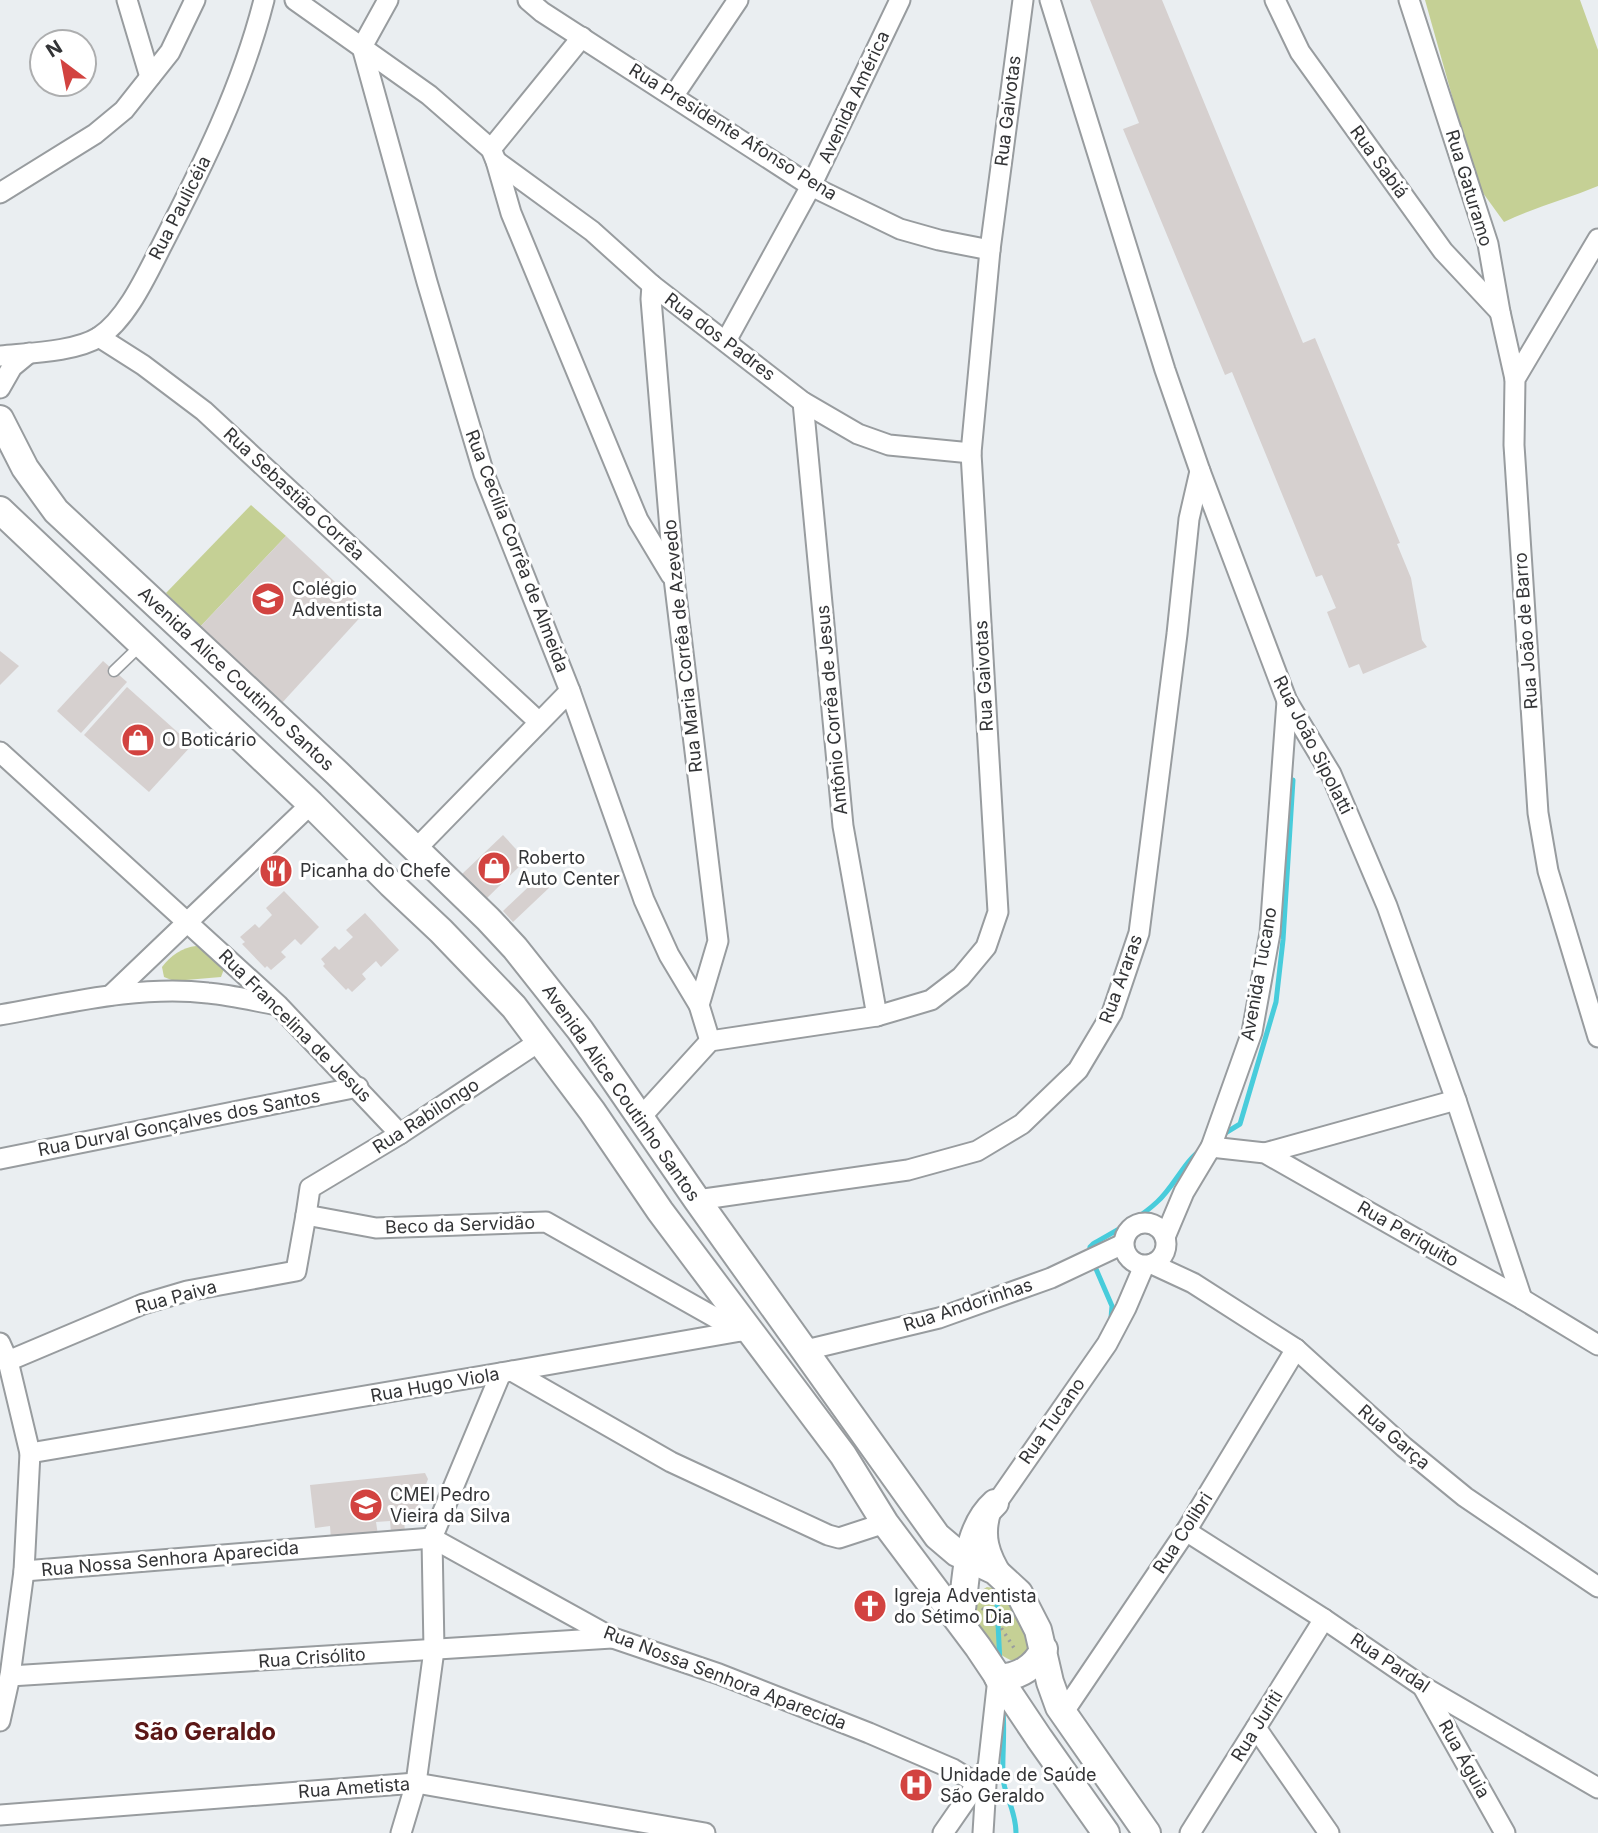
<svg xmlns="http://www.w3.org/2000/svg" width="1598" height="1833" font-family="Inter,sans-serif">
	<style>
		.green { fill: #c5d095 }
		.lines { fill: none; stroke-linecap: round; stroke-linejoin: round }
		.stream { stroke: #48ccdb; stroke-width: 5 }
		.building { fill: #d6d0cf }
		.lane-casing { stroke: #989c9f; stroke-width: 13 }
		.street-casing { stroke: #989c9f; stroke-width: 23 }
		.secondary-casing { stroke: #989c9f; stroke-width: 30 }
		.path { stroke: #9a9d9f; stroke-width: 3.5; stroke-dasharray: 2 5; stroke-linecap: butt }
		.lane { stroke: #fff; stroke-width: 10 }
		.street { stroke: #fff; stroke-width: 19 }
		.secondary { stroke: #fff; stroke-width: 26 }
		.labels { text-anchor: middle; stroke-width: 6; stroke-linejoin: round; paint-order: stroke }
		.street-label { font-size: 18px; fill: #333436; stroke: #fff }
		.poi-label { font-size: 18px; fill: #333436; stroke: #fff; text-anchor: start }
		.district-label { font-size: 24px; font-weight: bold; fill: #5c1817; stroke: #fff }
	</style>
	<rect width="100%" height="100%" fill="#eaeef1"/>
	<g class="green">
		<path d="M1425 0H1580L1598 50V186C1567 199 1535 207 1504 222L1483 193 1472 167Z"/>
		<path d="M251 505 286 536 200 627 166 593Z"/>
		<path d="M196 946 203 948 224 969 221 977 174 981 164 977 162 967C170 956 183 947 196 946Z"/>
		<path d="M987 1587 1000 1589 1023 1615 1031 1651C1027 1654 1021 1660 1017 1661 1003 1665 945 1610 987 1587Z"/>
	</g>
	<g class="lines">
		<g class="stream">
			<path d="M1222 1135 1240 1124 1276 1002 1283 940 1293 780"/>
			<path d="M1089 1253 1090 1247 1093 1244C1115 1231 1139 1219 1157 1202 1174 1187 1184 1161 1202 1149"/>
			<path d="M1093 1262 1112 1306 1111 1318"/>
			<path d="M996 1585 1000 1663"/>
			<path d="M1003 1711C1005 1734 1002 1757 1003 1779 1005 1796 1016 1811 1016 1833"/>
		</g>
	</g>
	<g class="building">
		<path d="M1090 0H1162L1303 343 1315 338 1400 543 1397 544 1411 578 1422 640 1427 647 1363 674 1359 664 1349 668 1327 612 1336 608 1322 575 1316 577 1232 372 1225 375 1123 129 1139 123Z"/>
		<path d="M286 536 366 611 281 704 200 627Z"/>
		<path d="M0 651 19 666 0 685Z"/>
		<path d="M103 661 127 682 81 733 57 711Z"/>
		<path d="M127 687 192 745 149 792 84 735Z"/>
		<path d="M503 835 526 860 485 900 461 875Z"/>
		<path d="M541 875 551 886 513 922 503 911Z"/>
		<path d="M284 891 319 927 301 945 295 939 281 952 286 957 271 970 267 966 265 968 242 944 245 942 240 937 255 924 259 928 272 915 266 908Z"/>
		<path d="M365 913 399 950 381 967 376 961 362 974 366 979 352 992 348 988 346 990 323 966 325 964 321 959 335 946 339 950 353 937 346 930Z"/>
		<path d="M425 1473 428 1479 413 1519 404 1520 405 1532 391 1533 390 1521 376 1522 378 1535 331 1540 330 1526 315 1528 310 1485Z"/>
	</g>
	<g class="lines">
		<defs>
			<path id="lane" d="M114 671 140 646"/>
			<g id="street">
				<path d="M127 0 150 77"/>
				<path d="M295 0 429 95 491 149 496 161 511 213 638 520 671 575"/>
				<path d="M388 0 362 47 427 282 484 474 570 691 644 900 669 955 699 1005 710 1041"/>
				<path d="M528 0 542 12 811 186 900 229 939 240 990 250"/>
				<path d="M1050 0 1165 370 1200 471 1287 701 1331 774 1387 906 1456 1100 1522 1299"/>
				<path d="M1275 0 1300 52 1443 251 1500 312"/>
				<path d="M1409 0 1488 244 1500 312 1515 379"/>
				<path d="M674 95 738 0"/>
				<path d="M491 149 582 37"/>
				<path d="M496 161 592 231 652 285 803 402 858 434 889 445 971 453"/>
				<path d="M0 193 95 134 124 110 170 52 195 0"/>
				<path d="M1598 239 1515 379 1514 445 1538 813 1548 871 1598 1037"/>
				<path d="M652 285 651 299 674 578 718 941 699 1005"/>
				<path d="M99 337 143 365 204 411 539 722"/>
				<path d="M726 341 811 186 900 0"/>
				<path d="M0 356C28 353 75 352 99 337 127 319 147 274 162 245 203 165 242 87 264 0"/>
				<path d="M0 388 12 367 29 353"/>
				<path d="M803 402 843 826 877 1016"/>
				<path d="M0 752 278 1005 400 1134"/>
				<path d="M416 849 570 691"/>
				<path d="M111 995 311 804"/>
				<path d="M0 1015C68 1003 139 985 208 993 231 995 255 1001 277 1005"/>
				<path d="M540 1041 400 1134 310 1188 306 1215 376 1228 546 1222 739 1331"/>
				<path d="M640 1118 710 1041 877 1016 931 1000 961 977 986 947 998 912 971 453 990 250 1023 0"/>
				<path d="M1211 1147 1265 1153 1522 1299 1598 1345"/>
				<path d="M1265 1153 1456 1100"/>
				<path d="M0 1159 358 1087"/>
				<path d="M697 1200 908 1170 977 1151 1022 1124 1078 1070 1112 1013 1139 933 1177 634 1189 519 1200 471"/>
				<circle cx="1145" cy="1244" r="21"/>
				<path d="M1165 1237 1184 1192 1211 1147 1252 1032 1270 933 1287 701"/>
				<path d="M1152 1264 1193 1283 1296 1349 1404 1447 1465 1497 1598 1587"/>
				<path d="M0 1343 8 1361 30 1453 24 1571 10 1676 0 1721"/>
				<path d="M806 1350 939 1318 1051 1278 1123 1244"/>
				<path d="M8 1361 143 1304 187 1291 296 1271 306 1215"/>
				<path d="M512 1371 741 1331"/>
				<path d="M30 1453 512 1371 671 1462 828 1535 839 1538 885 1523"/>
				<path d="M1186 1531 1324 1619 1422 1686 1598 1788"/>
				<path d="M24 1571 432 1538 613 1638 719 1674 869 1733 953 1769 976 1783"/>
				<path d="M1003 1576C989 1554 983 1536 991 1511L1107 1344 1126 1308 1144 1266"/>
				<path d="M10 1676 612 1638"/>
				<path d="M1423 1687 1505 1833"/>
				<path d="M1063 1713 1186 1531 1296 1349"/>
				<path d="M1256 1728 1329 1833"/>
				<path d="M0 1815 416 1783 705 1833"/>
				<path d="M401 1833 416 1783 434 1650 432 1538 501 1373"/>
				<path d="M943 1833 988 1768 998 1678"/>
				<path d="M983 1833 987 1768"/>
				<path d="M1190 1833 1324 1619"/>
			</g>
			<g id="secondary">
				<path d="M0 419 25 468 56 511 337 773 488 919 515 948 580 1030 697 1200 937 1536 957 1553 995 1571 1019 1593 1038 1630 1050 1682 1059 1707 1147 1833"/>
				<path d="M0 510 311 804 391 884 441 931 514 1007 592 1111 660 1211 843 1455 885 1523 978 1647 1039 1738 1106 1833"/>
				<path d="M962 1609C967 1572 966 1529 995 1503"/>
				<path d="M998 1678C1019 1677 1034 1668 1044 1649"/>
			</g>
		</defs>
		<use href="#lane" class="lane-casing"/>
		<use href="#street" class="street-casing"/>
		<use href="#secondary" class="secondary-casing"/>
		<path class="path" d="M982 1608 1000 1626 1016 1651"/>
		<use href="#lane" class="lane"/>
		<use href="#street" class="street"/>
		<use href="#secondary" class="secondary"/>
	</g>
	<defs>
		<symbol id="school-disc" viewBox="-11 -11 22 22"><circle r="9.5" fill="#d24340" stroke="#fff"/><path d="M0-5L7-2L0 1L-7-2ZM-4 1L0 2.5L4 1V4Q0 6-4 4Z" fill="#fff"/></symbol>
		<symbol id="shop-disc" viewBox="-11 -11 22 22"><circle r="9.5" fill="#d24340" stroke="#fff"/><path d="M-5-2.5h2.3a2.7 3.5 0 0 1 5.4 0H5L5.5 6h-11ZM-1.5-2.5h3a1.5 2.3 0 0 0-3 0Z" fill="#fff"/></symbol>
		<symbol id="restaurant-disc" viewBox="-11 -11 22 22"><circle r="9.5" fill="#d24340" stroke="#fff"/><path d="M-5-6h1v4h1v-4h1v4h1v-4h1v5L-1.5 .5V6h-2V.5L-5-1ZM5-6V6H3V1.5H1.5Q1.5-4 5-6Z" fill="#fff"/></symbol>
		<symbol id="church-disc" viewBox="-11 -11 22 22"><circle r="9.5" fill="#d24340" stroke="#fff"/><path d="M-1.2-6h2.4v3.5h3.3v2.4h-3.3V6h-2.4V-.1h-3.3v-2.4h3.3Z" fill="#fff"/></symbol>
		<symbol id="hospital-disc" viewBox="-11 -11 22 22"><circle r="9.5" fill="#d24340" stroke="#fff"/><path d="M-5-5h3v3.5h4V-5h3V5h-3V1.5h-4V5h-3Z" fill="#fff"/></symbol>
	</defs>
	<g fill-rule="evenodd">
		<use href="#school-disc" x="249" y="580" width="38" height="38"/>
		<use href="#shop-disc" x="119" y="721" width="38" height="38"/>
		<use href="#shop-disc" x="475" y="849" width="38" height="38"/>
		<use href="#restaurant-disc" x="257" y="852" width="38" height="38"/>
		<use href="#school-disc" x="347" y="1486" width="38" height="38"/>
		<use href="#church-disc" x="851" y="1587" width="38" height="38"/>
		<use href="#hospital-disc" x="897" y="1766" width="38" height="38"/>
	</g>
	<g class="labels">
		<g class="street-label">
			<text transform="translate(854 97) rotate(-65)" y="6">Avenida América</text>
			<text transform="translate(1008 111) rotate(-83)" y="6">Rua Gaivotas</text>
			<text transform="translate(733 132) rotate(32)" y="6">Rua Presidente Afonso Pena</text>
			<text transform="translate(1379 162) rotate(54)" y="6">Rua Sabiá</text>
			<text transform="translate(1469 188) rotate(73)" y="6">Rua Gaturamo</text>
			<text transform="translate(180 208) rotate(-63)" y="6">Rua Paulicéia</text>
			<text transform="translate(720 337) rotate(37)" y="6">Rua dos Padres</text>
			<text transform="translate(294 494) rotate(43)" y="6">Rua Sebastião Corrêa</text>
			<text transform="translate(517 551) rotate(69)" y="6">Rua Cecília Corrêa de Almeida</text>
			<text transform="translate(1526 631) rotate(-94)" y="6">Rua João de Barro</text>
			<text transform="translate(683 646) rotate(-96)" y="6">Rua Maria Corrêa de Azevedo</text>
			<text transform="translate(984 676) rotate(-93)" y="6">Rua Gaivotas</text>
			<text transform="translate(236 679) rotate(43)" y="6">Avenida Alice Coutinho Santos</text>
			<text transform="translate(832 710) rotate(-95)" y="6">Antônio Corrêa de Jesus</text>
			<text transform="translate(1313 745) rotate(63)" y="6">Rua João Sipolatti</text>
			<text transform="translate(1259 974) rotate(-80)" y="6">Avenida Tucano</text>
			<text transform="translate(1121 979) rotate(-70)" y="6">Rua Araras</text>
			<text transform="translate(295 1026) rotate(45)" y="6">Rua Francelina de Jesus</text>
			<text transform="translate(621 1093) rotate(55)" y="6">Avenida Alice Coutinho Santos</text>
			<text transform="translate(426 1116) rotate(-33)" y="6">Rua Rabilongo</text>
			<text transform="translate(179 1123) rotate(-11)" y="6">Rua Durval Gonçalves dos Santos</text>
			<text transform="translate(460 1225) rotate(-2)" y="6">Beco da Servidão</text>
			<text transform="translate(1408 1234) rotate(30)" y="6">Rua Periquito</text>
			<text transform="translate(176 1297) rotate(-15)" y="6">Rua Paiva</text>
			<text transform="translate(968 1305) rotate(-18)" y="6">Rua Andorinhas</text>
			<text transform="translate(435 1385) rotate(-10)" y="6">Rua Hugo Viola</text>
			<text transform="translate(1052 1421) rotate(-55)" y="6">Rua Tucano</text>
			<text transform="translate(1394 1437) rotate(41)" y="6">Rua Garça</text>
			<text transform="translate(1183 1533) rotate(-57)" y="6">Rua Colibri</text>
			<text transform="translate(170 1559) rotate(-5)" y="6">Rua Nossa Senhora Aparecida</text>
			<text transform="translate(312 1658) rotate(-4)" y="6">Rua Crisólito</text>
			<text transform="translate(1390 1663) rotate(34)" y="6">Rua Pardal</text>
			<text transform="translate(725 1678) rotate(21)" y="6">Rua Nossa Senhora Aparecida</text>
			<text transform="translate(1257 1726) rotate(-58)" y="6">Rua Juriti</text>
			<text transform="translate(1464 1759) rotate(61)" y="6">Rua Águia</text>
			<text transform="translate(354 1788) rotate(-4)" y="6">Rua Ametista</text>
		</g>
		<g class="poi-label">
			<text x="292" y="595">Colégio<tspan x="292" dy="21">Adventista</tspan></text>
			<text x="162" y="746">O Boticário</text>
			<text x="518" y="864">Roberto<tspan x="518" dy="21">Auto Center</tspan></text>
			<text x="300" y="877">Picanha do Chefe</text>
			<text x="390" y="1501">CMEI Pedro<tspan x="390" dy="21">Vieira da Silva</tspan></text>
			<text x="894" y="1602">Igreja Adventista<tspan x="894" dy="21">do Sétimo Dia</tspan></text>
			<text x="940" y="1781">Unidade de Saúde<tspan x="940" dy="21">São Geraldo</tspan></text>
		</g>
		<g class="district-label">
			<text x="205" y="1740">São Geraldo</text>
		</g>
	</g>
	<g transform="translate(63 63) rotate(328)"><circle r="33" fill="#ffffff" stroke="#adaeaf" stroke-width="2"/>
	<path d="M0-5L12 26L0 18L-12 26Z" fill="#d24340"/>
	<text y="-10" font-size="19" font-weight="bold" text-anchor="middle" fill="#333436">N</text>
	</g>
</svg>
